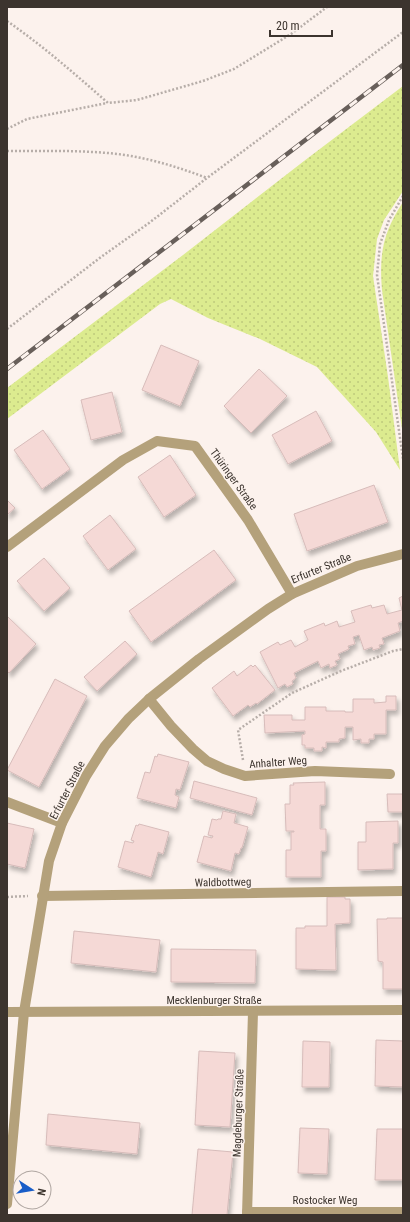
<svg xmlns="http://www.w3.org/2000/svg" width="410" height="1222" font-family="'Roboto Condensed',sans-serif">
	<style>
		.grass { fill: url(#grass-dots) }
		.building { fill: #f5d9d6; stroke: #d7bcba; filter: url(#shadow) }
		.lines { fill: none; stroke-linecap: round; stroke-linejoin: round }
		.path { stroke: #b7aea9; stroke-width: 2.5; stroke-dasharray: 2 2; stroke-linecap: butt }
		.minor { stroke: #b4a17b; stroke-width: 10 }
		.rail-casing { stroke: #685f5a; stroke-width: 4.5 }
		.rail { stroke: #fcf2ed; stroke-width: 3; stroke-dasharray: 9; stroke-linecap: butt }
		.labels { text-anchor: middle; stroke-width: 3; stroke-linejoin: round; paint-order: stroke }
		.street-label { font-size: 11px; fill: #3c342e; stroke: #fcf2ed }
	</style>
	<defs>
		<pattern id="grass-dots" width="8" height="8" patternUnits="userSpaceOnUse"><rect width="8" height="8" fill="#dceb8f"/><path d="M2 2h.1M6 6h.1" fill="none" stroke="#beca7c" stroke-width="1.8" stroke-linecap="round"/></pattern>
		<filter id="shadow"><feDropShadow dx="2.5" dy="4.5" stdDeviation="2" flood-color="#0004"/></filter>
	</defs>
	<rect width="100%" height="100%" fill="#fcf2ed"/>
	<g class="grass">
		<path d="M403 86V191L384 220 377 239 373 276 388 377 400 470 376 432 317 367 260 339 208 318 171 299 160 304 7 419V388L183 255 304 161Z"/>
		<path d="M403 202V436L382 290C379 253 383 233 403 202Z"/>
	</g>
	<g class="building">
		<path d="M161 345 199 361 180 406 142 390Z"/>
		<path d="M259 369 287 396 251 433 224 406Z"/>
		<path d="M112 392 122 432 91 440 81 400Z"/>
		<path d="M316 411 332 441 288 464 272 435Z"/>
		<path d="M43 430 70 469 42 489 14 450Z"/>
		<path d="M170 455 196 495 164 517 138 477Z"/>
		<path d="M374 485 388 522 307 551 294 514Z"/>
		<path d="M7 500 15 508 7 515Z"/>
		<path d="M110 515 136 549 108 570 83 536Z"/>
		<path d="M214 550 236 580 151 642 129 611Z"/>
		<path d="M44 558 70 588 44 611 17 581Z"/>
		<path d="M403 596V621L398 623 400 631 382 638 384 644 379 645 380 648 373 650 372 647 364 650 359 635 353 637 355 644 348 646 349 649 338 654 340 659 335 661 337 665 330 668 329 664 321 668 318 661 294 673 296 678 292 681 293 684 287 687 285 684 278 688 260 652 278 642 280 645 291 640 295 647 308 640 304 631 324 623 325 626 337 621 339 627 355 622 351 611 371 605 372 608 384 605 387 614 402 610 399 598Z"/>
		<path d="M7 616 36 644 9 673 7 671Z"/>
		<path d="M125 641 137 654 97 691 84 677Z"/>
		<path d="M251 665 253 667 255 665 275 690 257 704 256 703 250 707 248 705 233 716 212 688 234 671 237 676Z"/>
		<path d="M55 679 87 696 39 787 7 770Z"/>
		<path d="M386 696H396V710H386V734H374V739H369V743H361V739L353 740V727H345V738L339 739V742H326V748L322 747V751H314V748H305V745H302V735L305 734V731L265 733 264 715H292V720H305V707H326V711H345V712H353V699H374V703L386 702Z"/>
		<path d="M158 754 189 762 180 790 176 789 175 795 179 797 176 808 137 798 145 772 150 773 155 756 157 757Z"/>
		<path d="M194 781 257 798 252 815 190 798Z"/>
		<path d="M325 782V805H320V829H326V851H321V877H286V850H291V832H294V831H286L285 804H290V785H294L293 783Z"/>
		<path d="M387 794H403V812H388Z"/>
		<path d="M223 811 236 814 234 823 248 827 242 848H241L239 854 235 853 231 871 197 862 204 836 212 838 213 836 208 835 212 819 217 820 218 819H221Z"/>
		<path d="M398 821V843H393V869L358 870V842H366V822Z"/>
		<path d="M7 823 34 829 25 868 7 864Z"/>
		<path d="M139 824 169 832 163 854 158 852 151 877 118 867 125 841 133 843 134 841 131 840 136 825 138 826Z"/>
		<path d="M327 897H345V899H350V923L335 924 336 970 296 969V928H305V926H327Z"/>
		<path d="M387 918H403V989H383V962L378 961 377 919H387Z"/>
		<path d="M74 931 160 940 156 972 71 963Z"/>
		<path d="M171 949 256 950 255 983 171 982Z"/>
		<path d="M376 1040 403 1041V1087L375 1086Z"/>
		<path d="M303 1041 330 1042 329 1087H302Z"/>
		<path d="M199 1051 235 1053 230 1127 195 1125Z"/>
		<path d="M48 1114 140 1123 137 1154 46 1145Z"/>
		<path d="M300 1128 329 1129 327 1174 298 1173Z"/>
		<path d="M377 1129H403V1180H375Z"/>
		<path d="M198 1149 233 1152 227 1215H192Z"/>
	</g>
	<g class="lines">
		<g class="path">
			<path d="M7 21C43 46 75 74 108 103L137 100 203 81 234 69 291 34 327 7"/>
			<path d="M7 129 27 119 107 103"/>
			<path d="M7 151C44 151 81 150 118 154 149 158 178 167 207 178"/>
			<path d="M403 196 389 220 380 244 377 275 403 459"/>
			<path d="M7 329 101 257 149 223 207 178 403 32"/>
			<path d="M243 760 238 730 292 693 341 671 393 651 403 649"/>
			<path d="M7 897 28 896"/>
		</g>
		<g class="minor">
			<path d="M7 547 123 460 157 441 195 446 248 520 292 594"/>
			<path d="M149 699 171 726 193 749 207 761 224 769 245 776 315 771 390 774"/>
			<path d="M7 802 62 823"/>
			<path d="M42 896 403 891"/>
			<path d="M7 1012 403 1010"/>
			<path d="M7 1204 24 1012 49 861 62 823 86 776 105 746 129 718 149 699 199 659 268 609 292 594 357 566 403 554"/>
			<path d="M247 1212H403"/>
			<path d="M247 1215 253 1012"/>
		</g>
		<defs>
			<path id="rail" d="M7 369 403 65"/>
		</defs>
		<use href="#rail" class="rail-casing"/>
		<use href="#rail" class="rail"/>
	</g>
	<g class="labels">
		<g class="street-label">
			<text transform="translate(234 479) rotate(54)" y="4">Thüringer Straße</text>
			<text transform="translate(321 568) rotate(-22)" y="4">Erfurter Straße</text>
			<text transform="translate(278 762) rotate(-4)" y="4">Anhalter Weg</text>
			<text transform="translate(67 790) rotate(-63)" y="4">Erfurter Straße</text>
			<text transform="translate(223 882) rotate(-1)" y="4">Waldbottweg</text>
			<text x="214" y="1004">Mecklenburger Straße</text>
			<text transform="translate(238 1113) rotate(-88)" y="4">Magdeburger Straße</text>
			<text x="325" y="1204">Rostocker Weg</text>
		</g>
	</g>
	<rect width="410" height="1222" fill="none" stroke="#3c342e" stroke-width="16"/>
	<g transform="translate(32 1190) rotate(102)"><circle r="19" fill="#fcf2ed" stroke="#afa6a1"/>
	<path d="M0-3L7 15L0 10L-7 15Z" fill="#185dc8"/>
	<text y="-6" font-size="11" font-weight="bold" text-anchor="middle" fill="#3c342e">N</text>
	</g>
	<path d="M270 30v6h62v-6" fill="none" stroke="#3c342e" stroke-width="2"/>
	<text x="276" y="30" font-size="12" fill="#3c342e" stroke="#fcf2ed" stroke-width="3" paint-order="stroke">20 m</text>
</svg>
